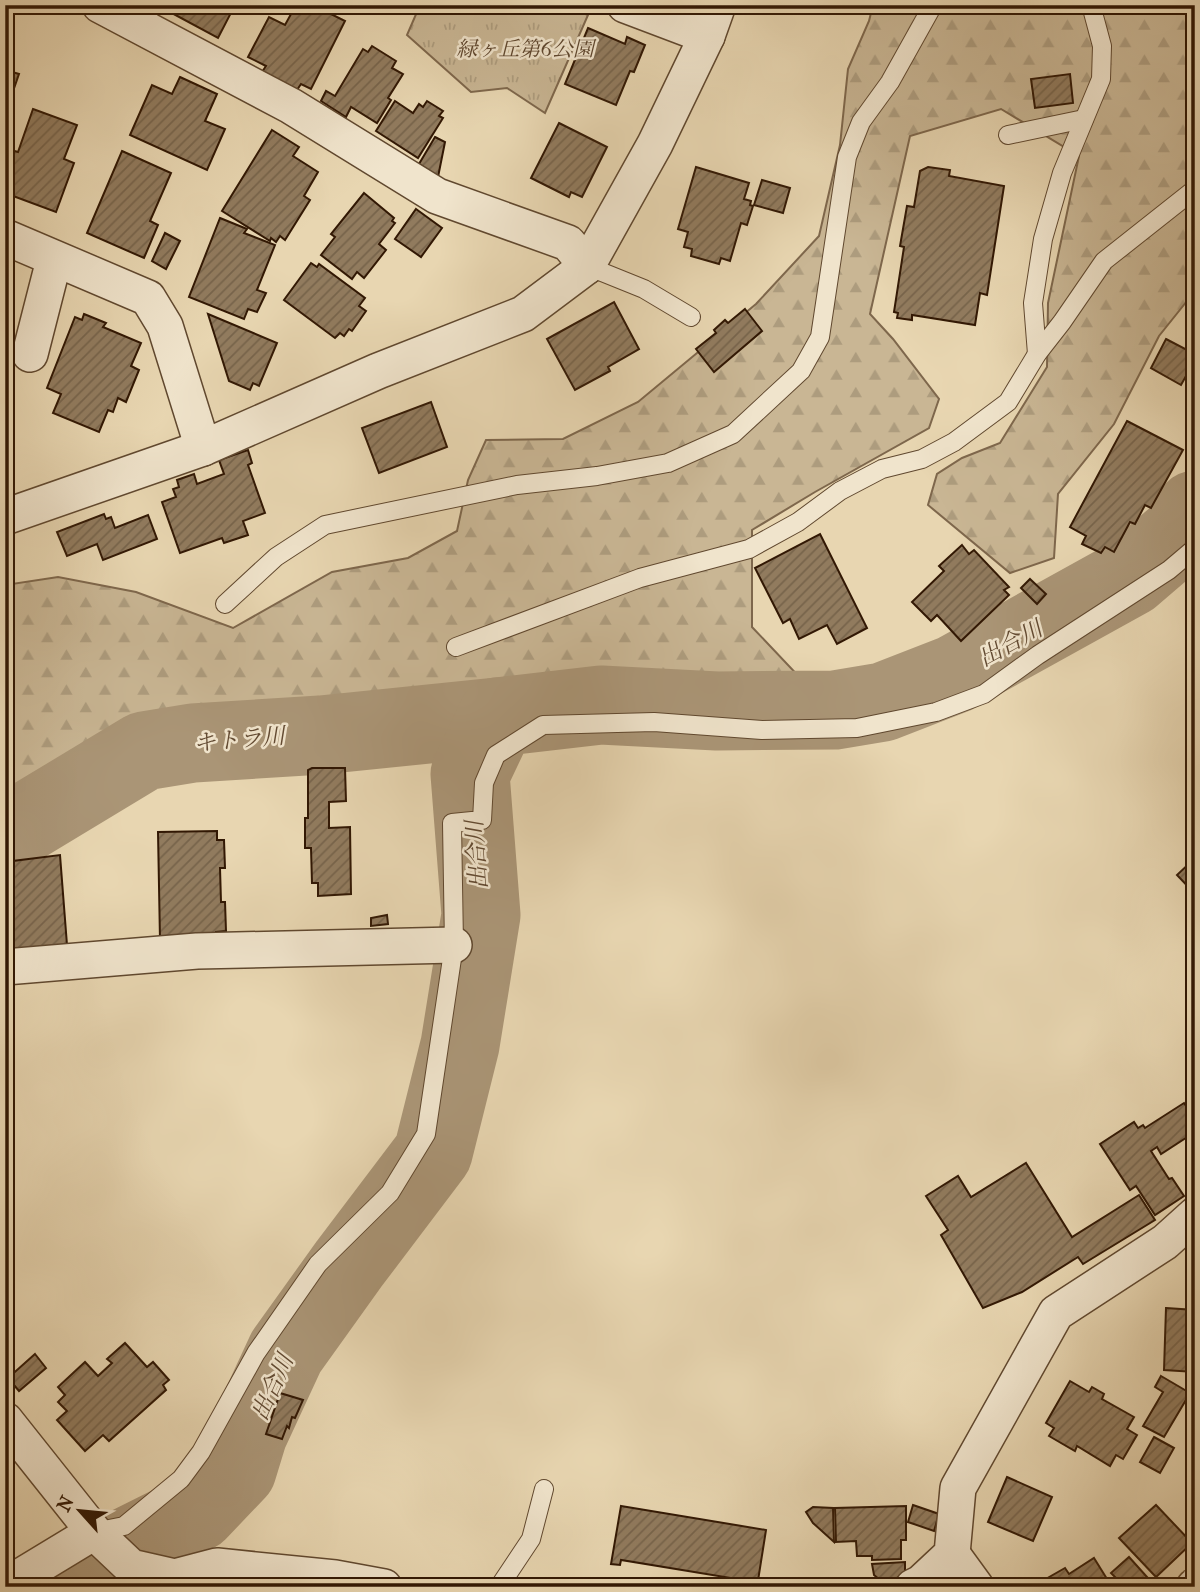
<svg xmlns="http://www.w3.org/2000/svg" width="1200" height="1592" font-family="'IM FELL French Canon','Noto Serif JP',serif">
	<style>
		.forest { fill: url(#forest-firs); stroke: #7e674c; stroke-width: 2 }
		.park { fill: url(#park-tufts); stroke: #7e674c; stroke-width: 2 }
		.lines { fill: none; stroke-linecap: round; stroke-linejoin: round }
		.river { stroke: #aa9576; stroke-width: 79 }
		.building { fill: url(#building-hatch); stroke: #321804; stroke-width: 2 }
		.lane-casing { stroke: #60482f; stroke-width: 20 }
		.street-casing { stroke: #60482f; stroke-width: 38 }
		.lane { stroke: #f0e4cc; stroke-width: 18 }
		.street { stroke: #f0e4cc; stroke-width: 35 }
		.labels { text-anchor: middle; stroke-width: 5; stroke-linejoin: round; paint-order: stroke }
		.park-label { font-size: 21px; font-style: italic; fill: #5f472f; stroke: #f0e4cc }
		.water-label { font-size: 23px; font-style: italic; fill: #624a32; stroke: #f0e4cc }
	</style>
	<defs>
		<pattern id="forest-firs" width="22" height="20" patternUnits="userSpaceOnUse" patternTransform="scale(1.75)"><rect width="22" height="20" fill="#c9b694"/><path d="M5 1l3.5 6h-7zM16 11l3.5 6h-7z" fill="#ad9c7e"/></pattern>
		<pattern id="park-tufts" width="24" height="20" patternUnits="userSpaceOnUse" patternTransform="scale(1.75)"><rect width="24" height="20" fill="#c9b694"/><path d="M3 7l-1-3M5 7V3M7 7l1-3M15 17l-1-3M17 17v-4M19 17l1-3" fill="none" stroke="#ad9c7e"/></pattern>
		<pattern id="building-hatch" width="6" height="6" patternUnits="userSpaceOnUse" patternTransform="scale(1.75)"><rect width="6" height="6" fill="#917b5e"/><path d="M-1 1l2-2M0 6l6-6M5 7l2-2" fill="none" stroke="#77644b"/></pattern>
	</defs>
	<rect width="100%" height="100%" fill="#e8d6b1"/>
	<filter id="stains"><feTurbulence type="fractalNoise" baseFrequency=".00286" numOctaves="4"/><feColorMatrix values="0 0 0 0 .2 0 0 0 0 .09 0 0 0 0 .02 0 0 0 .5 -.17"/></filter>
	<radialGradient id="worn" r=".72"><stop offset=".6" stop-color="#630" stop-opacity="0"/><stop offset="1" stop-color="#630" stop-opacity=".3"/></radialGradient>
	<path class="forest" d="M873 5H1195V291L1159 336 1114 424 1058 494 1054 558 1010 573 928 505 937 474 962 458 1000 443 1047 367 1048 303 1079 156 1001 109 910 136 870 314 893 339 939 399 929 428 815 492 752 530V627L806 684 559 692 147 731 5 806V585L58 577 136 592 233 628 332 572 408 558 457 531 468 480 486 440 563 439 638 402 756 304 819 236 840 145 848 69 869 21Z"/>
	<path class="park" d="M420 5H564L588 15 545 113 507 88 471 92 407 35Z"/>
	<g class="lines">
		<g class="river">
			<path d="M5 835 144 751 193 743 321 735 497 717"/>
			<path d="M47 1587 197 1512 237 1470 248 1434 286 1352 349 1264 433 1153 460 1045 481 915 470 774 497 717 601 705 717 711 835 710 883 702 955 674 1130 577 1180 534 1195 510"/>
		</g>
	</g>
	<g class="building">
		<path d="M171 5H235L218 38 168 11Z"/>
		<path d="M296 5H313L345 21 311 89 301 84 297 90 262 72 266 66 248 57 269 17 285 25Z"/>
		<path d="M588 28 625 44 627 37 645 45 634 72 630 71 616 105 565 84Z"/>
		<path d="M372 46 396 61 392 68 403 74 388 98 391 100 377 123 351 107 346 117 321 101 326 91 335 96 363 49 368 52Z"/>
		<path d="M5 70 19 74 11 97 5 95Z"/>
		<path d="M1070 74 1073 103 1035 108 1031 79Z"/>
		<path d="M180 77 217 94 205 121 225 129 207 170 130 135 152 85 172 94Z"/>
		<path d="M395 101 413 113 419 104 423 107 427 101 443 111 439 116 443 118 418 158 376 131Z"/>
		<path d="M33 109 77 125 64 159 74 163 56 212 5 193V164L11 150 18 152Z"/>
		<path d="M559 123 607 147 582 197 571 192 569 197 531 178Z"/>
		<path d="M272 130 299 147 293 156 318 172 304 196 310 200 285 240 280 236 276 242 271 238 270 241 222 211Z"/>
		<path d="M435 137 445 142 438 177 419 164Z"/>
		<path d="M122 151 171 173 150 221 158 225 144 258 87 233Z"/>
		<path d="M696 167 749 183 744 199 751 201 750 205 753 206 747 225 741 223 730 261 721 258 719 264 691 256 692 249 684 247 688 232 678 229Z"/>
		<path d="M928 167 950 170 949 176 1004 186 987 295 980 293 975 325 912 315V320L897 318 898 313 894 312 904 247 900 246 907 206 914 207 920 171Z"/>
		<path d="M762 180 790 188 783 213 754 205Z"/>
		<path d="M364 193 394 218 392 221 395 223 379 244 386 250 364 278 357 272 352 279 321 255 335 237 331 234Z"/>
		<path d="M416 209 442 228 421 257 395 239Z"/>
		<path d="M220 218 247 229 244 233 275 245 257 290 266 293 257 312 248 309 244 319 189 297Z"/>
		<path d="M165 233 180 241 166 269 152 261Z"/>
		<path d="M311 263 317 267 319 264 365 298 359 306 366 311 352 331 349 329 344 336 340 333 335 338 284 300Z"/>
		<path d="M614 302 639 349 608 367 610 371 575 390 547 339Z"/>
		<path d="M745 309 762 331 714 372 696 349 716 333 714 330 725 320 728 323Z"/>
		<path d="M84 314 106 323 103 327 141 343 131 366 139 370 126 402 118 398 113 412 108 410 99 432 53 413 61 394 47 388 75 317 82 320Z"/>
		<path d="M208 314 277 343 259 386 253 383 250 390 229 381Z"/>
		<path d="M1166 339 1195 354V360L1181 385 1151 368Z"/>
		<path d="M431 402 447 447 379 473 362 428Z"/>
		<path d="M1127 421 1183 450 1151 508 1145 505 1135 524 1130 522 1114 552 1105 547 1101 553 1082 544 1086 536 1070 527Z"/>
		<path d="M248 450 252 463 248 465 265 513 243 521 248 535 224 543 222 538 180 553 162 502 176 497 173 489 179 487 177 480 194 474 197 484 224 474 219 460Z"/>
		<path d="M104 514 106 519 111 517 115 528 148 515 157 539 103 560 97 544 67 556 57 532Z"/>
		<path d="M820 534 867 628 837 644 827 625 799 639 790 619 783 623 755 568Z"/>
		<path d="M962 545 969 554 974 550 1009 587 1004 590 1009 595 961 641 937 615 931 621 912 602 944 571 939 566Z"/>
		<path d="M1030 579 1046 594 1037 604 1021 588Z"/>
		<path d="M312 768H345L346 801 329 802V828L350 827 351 894 318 896V883H312L311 848H305V818H308V770Z"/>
		<path d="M217 831V840H224L225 868H220L221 902H225L226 931 216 932V943L160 940 158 832Z"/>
		<path d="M1195 854V894L1177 875 1193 860 1190 858Z"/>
		<path d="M60 855 67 945 5 950V862Z"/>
		<path d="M387 915 388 924 371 926V918Z"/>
		<path d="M5 1038H10L13 1071 5 1072Z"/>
		<path d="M1184 1103 1195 1119V1132L1161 1154 1157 1147 1151 1151 1169 1179 1172 1178 1184 1196 1155 1215 1136 1186 1130 1190 1100 1144 1134 1122 1138 1128 1143 1125 1145 1128Z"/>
		<path d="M1026 1163 1072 1237 1139 1195 1155 1220 1083 1264 1078 1257 1022 1292 983 1308 941 1235 948 1230 926 1196 958 1176 971 1197Z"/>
		<path d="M1166 1308 1195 1310V1372L1164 1370Z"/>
		<path d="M125 1343 147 1367 153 1362 169 1380 163 1385 166 1390 109 1441 103 1435 85 1451 57 1420 67 1411 58 1402 65 1395 58 1387 85 1362 98 1376 112 1363 107 1359Z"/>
		<path d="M35 1354 46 1368 19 1391 8 1378Z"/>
		<path d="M1161 1376 1190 1393 1164 1437 1143 1426 1163 1392 1155 1387Z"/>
		<path d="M1070 1381 1089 1392 1092 1387 1104 1394 1102 1399 1134 1417 1127 1429 1137 1435 1123 1459 1116 1455 1110 1466 1077 1446 1075 1451 1049 1436 1054 1428 1046 1423Z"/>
		<path d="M280 1393 303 1400 295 1418 292 1417 289 1428 287 1426 282 1439 266 1434Z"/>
		<path d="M1154 1437 1174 1448 1160 1473 1140 1462Z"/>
		<path d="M1007 1477 1052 1497 1033 1541 988 1522Z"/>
		<path d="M913 1505 939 1514 934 1531 908 1522Z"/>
		<path d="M1156 1505 1192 1543 1156 1577 1119 1538Z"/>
		<path d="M621 1506 766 1530 757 1587H741L743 1580 621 1560 620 1565 611 1564Z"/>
		<path d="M906 1506V1540H901V1559L872 1560V1556H857L856 1541 836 1542 835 1508Z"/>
		<path d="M813 1507 833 1508 834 1542 813 1523 806 1512Z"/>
		<path d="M1129 1557 1156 1587H1116L1120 1582 1111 1573Z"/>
		<path d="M1094 1558 1112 1587H1046L1048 1586 1044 1580 1065 1568 1069 1574Z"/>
		<path d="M905 1562V1574L885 1584 874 1575 872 1564Z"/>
	</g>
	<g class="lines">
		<defs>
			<g id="lane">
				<path d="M142 27 152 5"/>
				<path d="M1008 135 1084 119"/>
				<path d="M587 266 644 289 691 317"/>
				<path d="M1037 354 1033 303 1043 239 1062 173 1101 79 1102 46 1091 5"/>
				<path d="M225 604 276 557 325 525 517 485 597 476 668 463 733 434 801 371 820 337 847 157 861 122 890 82 933 5"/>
				<path d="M456 647 640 578 749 549 798 522 840 491 882 469 922 459 954 442 1008 402 1037 354 1062 322 1104 261 1195 189"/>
				<path d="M94 1532 124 1526 181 1479 201 1452 256 1353 318 1264 390 1193 426 1134 454 945 452 823 482 820 484 783 496 755 543 725 654 722 762 730 857 728 936 712 984 694 1038 655 1169 570 1195 548"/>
				<path d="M499 1587 531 1539 544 1489"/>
			</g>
			<g id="street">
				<path d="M100 5 291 106 437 196 568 243 587 266"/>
				<path d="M625 5 707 36"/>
				<path d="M5 237 148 298 165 326 203 448"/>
				<path d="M30 354 54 260"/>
				<path d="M5 517 203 448 378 371 523 314 587 266 655 144 707 36 718 5"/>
				<path d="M5 967 197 951 454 945"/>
				<path d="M5 1420 94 1532 131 1567 175 1577 217 1566 335 1578 384 1587"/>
				<path d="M952 1554 976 1587"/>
				<path d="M5 1586 94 1532"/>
				<path d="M913 1587 921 1583 952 1554 958 1488 1056 1313 1165 1242 1195 1215"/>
				<path d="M1194 1587 1195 1586"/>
			</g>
		</defs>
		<use href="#lane" class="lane-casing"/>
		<use href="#street" class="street-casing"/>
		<use href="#lane" class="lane"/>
		<use href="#street" class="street"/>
	</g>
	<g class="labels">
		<g class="park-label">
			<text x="525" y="56">緑ヶ丘第6公園</text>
		</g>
		<g class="water-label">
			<text transform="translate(1010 643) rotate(-29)" y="8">出合川</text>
			<text transform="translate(239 739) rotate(-5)" y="8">キトラ川</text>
			<text transform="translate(476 855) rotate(-94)" y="8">出合川</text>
			<text transform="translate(272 1387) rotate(-66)" y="8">出合川</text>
		</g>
	</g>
	<rect width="1200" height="1592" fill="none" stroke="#e8d6b1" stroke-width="28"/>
	<rect x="7" y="7" width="1186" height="1578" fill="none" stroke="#321804" stroke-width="3.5"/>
	<rect x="14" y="14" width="1172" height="1564" fill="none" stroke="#321804" stroke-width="2"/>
	<g transform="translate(80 1511) rotate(297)" stroke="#f0e4cc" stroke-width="5" paint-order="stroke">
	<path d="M0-5L12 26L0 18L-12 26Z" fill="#321804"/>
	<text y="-10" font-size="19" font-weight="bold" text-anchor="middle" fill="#321804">N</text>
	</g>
	<rect width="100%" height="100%" filter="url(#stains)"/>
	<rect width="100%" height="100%" fill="url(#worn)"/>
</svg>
